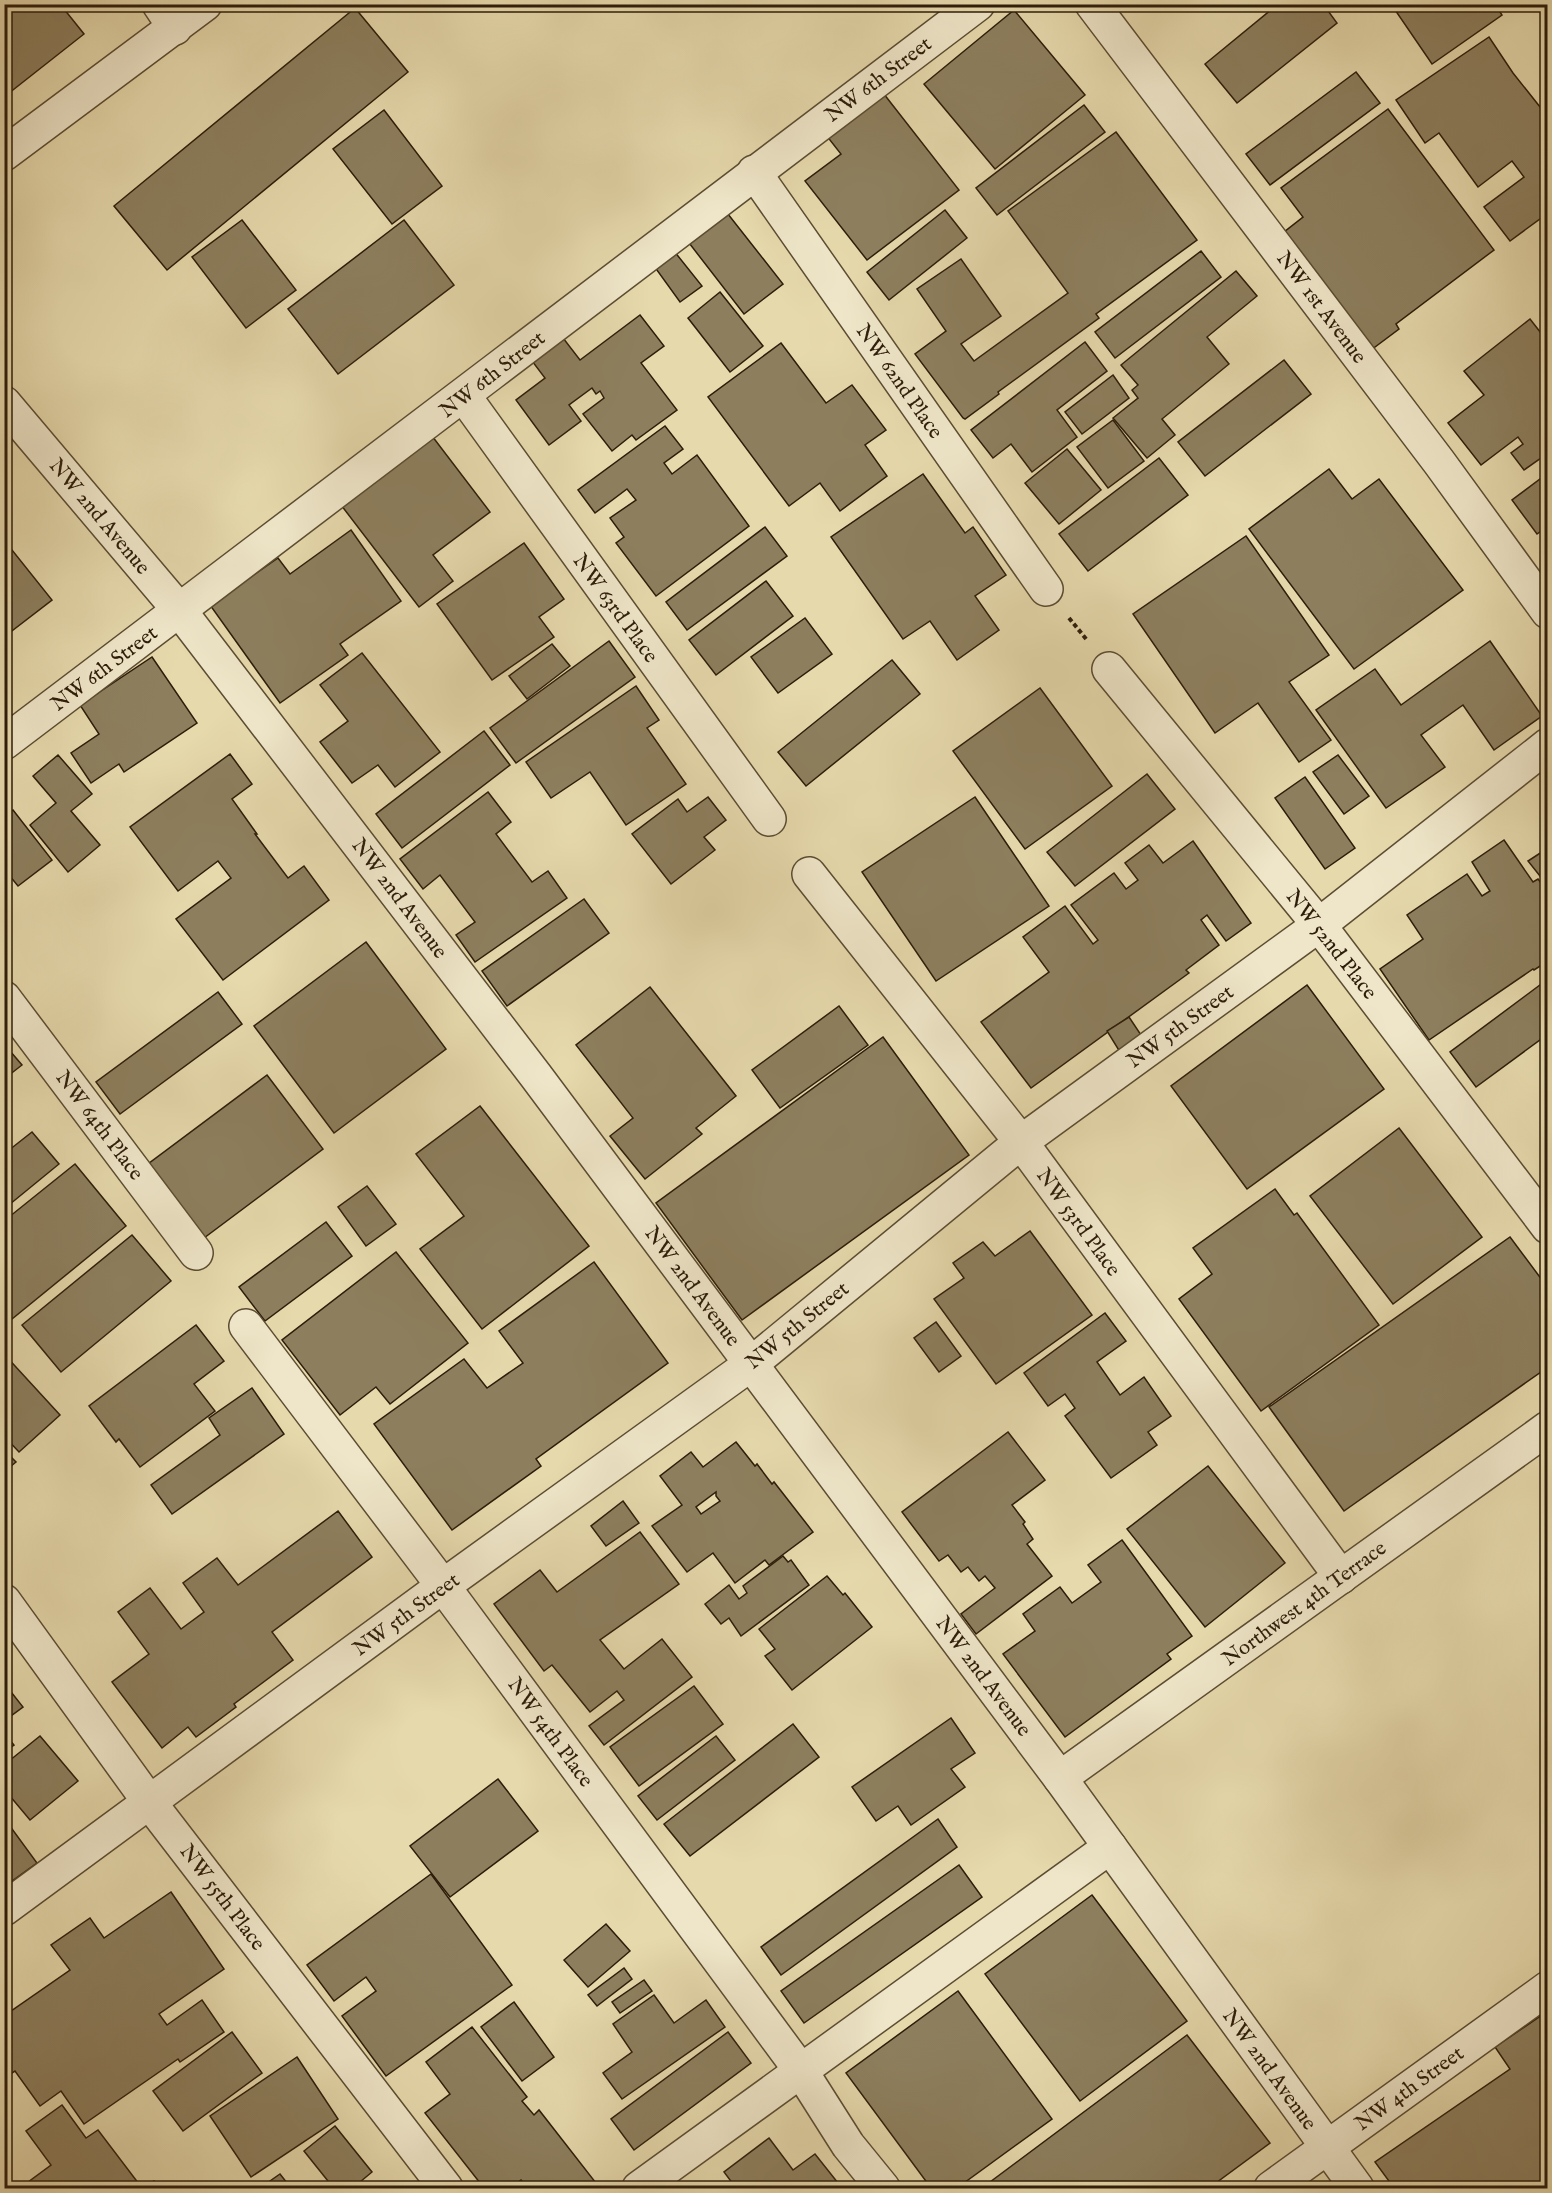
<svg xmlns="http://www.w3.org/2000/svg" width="1552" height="2193" font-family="'IM FELL English',serif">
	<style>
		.building { fill: #8d7f5e; stroke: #2d1d0a; stroke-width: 1.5; fill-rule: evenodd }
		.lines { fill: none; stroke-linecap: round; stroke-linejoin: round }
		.street-casing { stroke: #5b4c32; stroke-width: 36 }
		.path { stroke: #2d1d0a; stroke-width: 4; stroke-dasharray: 4.5 3; stroke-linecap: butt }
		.street { stroke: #efe6c9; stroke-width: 33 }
		.labels { text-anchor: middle; stroke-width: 5; stroke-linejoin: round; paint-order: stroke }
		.street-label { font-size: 21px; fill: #2d1d0a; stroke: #efe6c9 }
	</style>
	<rect width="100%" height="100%" fill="#e6d9ac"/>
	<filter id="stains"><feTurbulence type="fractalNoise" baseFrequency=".00333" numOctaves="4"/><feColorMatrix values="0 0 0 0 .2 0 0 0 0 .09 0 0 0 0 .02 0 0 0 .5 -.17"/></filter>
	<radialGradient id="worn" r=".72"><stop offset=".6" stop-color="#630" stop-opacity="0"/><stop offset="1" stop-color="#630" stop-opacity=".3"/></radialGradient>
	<g class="building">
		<path d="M4 4H60L84 34 4 97Z"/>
		<path d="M1278 4H1323L1337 23 1237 103 1205 64Z"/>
		<path d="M1391 4H1495L1502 15 1432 64Z"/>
		<path d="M355 8 408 72 167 270 114 206Z"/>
		<path d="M1014 10 1085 95 995 169 924 84Z"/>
		<path d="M1489 37 1513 73 1548 117V213L1510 241 1484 207 1524 177 1512 161 1478 187 1439 133 1425 143 1396 100Z"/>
		<path d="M1356 72 1380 103 1270 185 1246 154Z"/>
		<path d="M880 89 959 190 867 260 805 181 841 154 819 126Z"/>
		<path d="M1084 105 1105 132 997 215 976 188Z"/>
		<path d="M1388 109 1494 250 1396 324 1399 329 1367 353 1279 236 1303 217 1281 188Z"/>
		<path d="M384 110 442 186 392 224 333 149Z"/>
		<path d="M1116 132 1197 240 1096 314 1099 318 998 392 999 394 965 419 963 418 915 354 946 331 917 289 961 259 1001 316 961 344 974 361 1068 293 1008 211Z"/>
		<path d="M724 209 783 284 744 314 686 239Z"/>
		<path d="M945 210 967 238 889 300 867 272Z"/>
		<path d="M242 220 296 290 246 328 192 257Z"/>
		<path d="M404 220 454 285 338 374 288 309Z"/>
		<path d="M674 251 702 286 680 302 654 266Z"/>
		<path d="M1201 251 1221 277 1115 358 1095 332Z"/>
		<path d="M1236 271 1257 296 1207 337 1229 364 1162 419 1175 435 1147 458 1113 418 1138 398 1132 390 1138 385 1121 365Z"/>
		<path d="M720 292 763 346 730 372 688 318Z"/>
		<path d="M640 315 664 346 641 363 677 410 636 440 632 435 612 451 583 414 604 398 600 391 596 394 592 388 569 405 581 421 549 445 516 400 545 378 529 357 560 334 580 360Z"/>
		<path d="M1530 319 1548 342V453L1524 470 1511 453 1523 444 1518 437 1481 465 1448 423 1484 395 1464 371Z"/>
		<path d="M1085 342 1107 371 1057 410 1077 437 1032 472 1011 444 993 458 971 430Z"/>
		<path d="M781 343 826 403 852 385 886 430 865 445 887 476 840 511 820 483 789 506 708 397Z"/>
		<path d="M1284 360 1311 394 1205 476 1178 442Z"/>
		<path d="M1113 375 1129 398 1082 434 1065 412Z"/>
		<path d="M1113 420 1144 461 1108 488 1077 447Z"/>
		<path d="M665 426 683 449 664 463 672 474 697 455 749 526 656 596 616 543 624 537 610 518 636 500 627 489 595 513 578 490Z"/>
		<path d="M429 432 490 512 433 555 453 581 419 607 338 501Z"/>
		<path d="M1067 449 1101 490 1059 524 1025 483Z"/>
		<path d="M1159 458 1188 495 1088 571 1059 534Z"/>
		<path d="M1329 469 1352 499 1379 479 1463 590 1354 669 1249 529Z"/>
		<path d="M1548 473V526L1537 534 1512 500Z"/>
		<path d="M923 474 965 533 973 527 1006 575 975 596 999 630 957 660 930 621 903 639 831 537Z"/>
		<path d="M765 527 787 556 687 630 666 602Z"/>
		<path d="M351 530 401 601 340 644 348 655 280 703 210 605 278 558 290 574Z"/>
		<path d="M1246 536 1329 655 1289 682 1331 740 1299 762 1258 703 1215 733 1133 614Z"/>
		<path d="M4 540 52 600 4 637Z"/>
		<path d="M524 543 564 599 539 617 554 637 492 680 437 604Z"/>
		<path d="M766 581 793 616 716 675 689 640Z"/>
		<path d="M805 618 832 654 778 693 751 657Z"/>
		<path d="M609 641 635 677 516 763 490 728Z"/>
		<path d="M1490 641 1542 716 1494 750 1463 705 1421 735 1445 767 1386 808 1316 710 1375 669 1401 705Z"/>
		<path d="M552 644 570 666 527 699 509 676Z"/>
		<path d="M362 653 440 752 395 787 378 765 352 783 320 742 348 721 320 685Z"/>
		<path d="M152 657 197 723 124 772 119 764 91 783 71 753 99 734 80 705Z"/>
		<path d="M892 660 920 694 806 786 778 752Z"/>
		<path d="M636 686 659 720 647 728 686 784 626 825 590 772 551 798 526 762Z"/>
		<path d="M1040 688 1112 786 1025 849 953 751Z"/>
		<path d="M484 731 510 765 402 848 376 814Z"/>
		<path d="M230 754 252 784 232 799 257 834H255L288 878 304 866 329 900 223 980 176 919 231 878 218 861 178 891 130 827Z"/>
		<path d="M58 755 92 794 71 811 100 845 68 872 30 825 56 803 33 776Z"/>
		<path d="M1338 755 1369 796 1344 814 1313 772Z"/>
		<path d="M1147 774 1175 809 1075 886 1047 852Z"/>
		<path d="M1305 777 1355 848 1325 869 1275 798Z"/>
		<path d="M488 792 511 822 496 834 532 882 548 871 567 898 475 962 456 935 475 922 440 875 423 889 400 859Z"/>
		<path d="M708 797 726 820 704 837 715 850 671 884 632 834 678 799 687 812Z"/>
		<path d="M975 797 1049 906 936 981 862 872Z"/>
		<path d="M13 810 52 860 18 886 4 869V816Z"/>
		<path d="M1504 840 1533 882 1538 879 1548 892V961L1534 970 1533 969 1429 1040 1380 969 1423 939 1407 915 1467 874 1482 896 1490 891 1472 862Z"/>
		<path d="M1193 841 1251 923 1226 941 1207 915 1201 920 1219 945 1186 970 1189 973 1031 1088 981 1022 1049 972 1023 937 1065 906 1093 944 1098 940 1071 905 1114 873 1126 889 1138 880 1125 863 1149 845 1163 863Z"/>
		<path d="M1548 848V886L1528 861Z"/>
		<path d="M584 899 609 933 507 1006 482 971Z"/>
		<path d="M366 942 446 1049 334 1133 254 1026Z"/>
		<path d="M1548 979V1034L1476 1087 1450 1052Z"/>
		<path d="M1307 985 1384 1089 1247 1189 1171 1086Z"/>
		<path d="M650 987 736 1096 696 1128 702 1134 645 1179 610 1136 633 1118 576 1045Z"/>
		<path d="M218 992 242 1024 120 1114 96 1082Z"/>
		<path d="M839 1006 868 1045 780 1108 752 1070Z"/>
		<path d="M1129 1017 1143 1038 1120 1052 1107 1031Z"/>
		<path d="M883 1037 969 1155 742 1320 656 1203Z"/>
		<path d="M4 1044 22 1065 4 1079Z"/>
		<path d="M267 1075 323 1149 204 1238 148 1164Z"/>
		<path d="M480 1106 589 1246 482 1329 420 1249 464 1216 416 1154Z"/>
		<path d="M1399 1128 1482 1237 1393 1304 1310 1196Z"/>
		<path d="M32 1132 59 1164 4 1209V1154Z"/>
		<path d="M75 1164 126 1226 12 1319 4 1310V1221Z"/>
		<path d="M367 1186 396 1224 366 1246 338 1207Z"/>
		<path d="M1275 1189 1294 1215 1297 1213 1379 1325 1261 1411 1179 1299 1212 1274 1193 1248Z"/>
		<path d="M326 1222 352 1256 265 1321 239 1287Z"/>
		<path d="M1030 1231 1092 1315 996 1384 934 1299 964 1278 953 1263 983 1242 995 1256Z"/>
		<path d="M132 1235 171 1281 61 1372 22 1325Z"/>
		<path d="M1510 1237 1548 1288V1367L1344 1511 1269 1407Z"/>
		<path d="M396 1252 468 1343 390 1404 376 1387 340 1415 282 1340Z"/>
		<path d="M594 1262 668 1363 536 1459 541 1466 452 1530 374 1424 464 1359 487 1388 523 1363 499 1331Z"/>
		<path d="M1105 1313 1126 1341 1097 1362 1120 1395 1144 1377 1171 1416 1148 1432 1157 1445 1111 1478 1065 1416 1075 1408 1065 1394 1048 1406 1024 1373Z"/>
		<path d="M936 1322 961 1356 939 1372 914 1338Z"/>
		<path d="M196 1325 224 1361 194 1384 215 1411 140 1467 119 1439 116 1442 89 1406Z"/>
		<path d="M4 1354 60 1415 19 1452 4 1436Z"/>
		<path d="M252 1388 284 1434 172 1514 151 1485 220 1435 209 1418Z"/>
		<path d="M1008 1432 1045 1480 1012 1505 1025 1522 1023 1524 1033 1539 1027 1544 1052 1576 976 1634 961 1614 995 1588 985 1576 979 1581 968 1567 961 1572 948 1555 939 1561 902 1512Z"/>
		<path d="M736 1442 755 1466 757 1464 772 1484 774 1482 813 1532 769 1565 765 1560 735 1583 713 1553 687 1572 652 1526 682 1505 660 1476 691 1452 703 1467ZM716 1492V1496L720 1501 701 1514 696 1507Z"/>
		<path d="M4 1450 16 1462 4 1472Z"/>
		<path d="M1208 1466 1285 1563 1205 1627 1127 1529Z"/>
		<path d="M623 1501 639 1523 606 1546 591 1526Z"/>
		<path d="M338 1511 372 1557 272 1632 293 1660 234 1704 236 1707 196 1737 188 1727 162 1748 112 1682 149 1654 118 1612 150 1588 181 1629 204 1612 183 1583 217 1558 238 1585Z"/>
		<path d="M640 1532 679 1584 600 1640 624 1669 662 1639 692 1677 604 1745 589 1726 624 1700 617 1691 590 1712 552 1665 544 1671 494 1604 540 1570 557 1592Z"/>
		<path d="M1122 1540 1192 1636 1167 1654 1171 1659 1065 1737 1003 1654 1035 1631 1023 1614 1060 1587 1072 1603 1101 1582 1088 1565Z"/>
		<path d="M783 1556 788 1562 791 1560 809 1585 741 1636 729 1618 721 1624 705 1604 729 1585 739 1599 747 1593 743 1586Z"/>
		<path d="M827 1576 843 1595 845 1593 872 1627 792 1690 765 1656 775 1649 759 1629Z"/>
		<path d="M4 1683 23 1707 4 1721Z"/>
		<path d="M694 1686 723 1724 639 1786 610 1747Z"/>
		<path d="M951 1718 975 1753 951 1769 965 1787 911 1825 898 1806 876 1821 852 1787Z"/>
		<path d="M793 1724 819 1757 690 1856 664 1824Z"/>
		<path d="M4 1733 14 1745 4 1752Z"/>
		<path d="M40 1736 78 1781 30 1820 4 1789V1765Z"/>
		<path d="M716 1736 735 1760 657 1820 638 1796Z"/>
		<path d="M498 1779 538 1831 450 1897 410 1846Z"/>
		<path d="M4 1818 37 1863 12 1881 4 1870Z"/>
		<path d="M938 1819 957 1847 781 1975 761 1947Z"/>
		<path d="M959 1865 982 1897 804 2023 781 1991Z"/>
		<path d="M431 1874 512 1985 386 2076 342 2016 376 1991 366 1977 334 2001 307 1965Z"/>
		<path d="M171 1892 224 1969 159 2014 167 2025 202 2000 224 2032 180 2062 178 2059 84 2124 61 2091 40 2106 15 2071 4 2078V2016L70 1970 51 1945 90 1918 104 1938Z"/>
		<path d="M1092 1895 1187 2021 1080 2101 985 1974Z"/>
		<path d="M606 1924 630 1951 588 1987 564 1960Z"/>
		<path d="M624 1968 632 1979 597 2006 588 1995Z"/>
		<path d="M644 1980 652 1991 620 2013 612 2002Z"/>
		<path d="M958 1991 1052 2119 957 2188H931L846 2073Z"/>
		<path d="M654 1995 674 2023 706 2000 725 2027 622 2099 603 2073 632 2052 613 2024Z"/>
		<path d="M514 2002 554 2057 522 2081 481 2027Z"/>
		<path d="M1548 2011V2188H1394L1375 2162 1510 2069 1495 2047Z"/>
		<path d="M472 2027 527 2097 522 2101 534 2115 539 2110 596 2183 589 2188H513L522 2181 521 2180 510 2188H484L425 2113 450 2094 426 2062Z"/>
		<path d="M232 2032 262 2073 183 2131 153 2091Z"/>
		<path d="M728 2032 751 2063 634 2150 611 2119Z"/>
		<path d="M1187 2035 1270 2143 1209 2188H982Z"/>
		<path d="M297 2057 338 2119 251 2177 210 2116Z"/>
		<path d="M62 2105 86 2138 98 2130 142 2188 154 2181 160 2188H20L51 2165 26 2131Z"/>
		<path d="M335 2126 372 2172 354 2187 355 2188H328L332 2186 304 2151Z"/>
		<path d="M769 2138 793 2170 815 2154 842 2188H736L724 2172Z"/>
		<path d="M280 2174 291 2188H260Z"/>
	</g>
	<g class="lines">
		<defs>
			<g id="street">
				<path d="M159 4 175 28"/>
				<path d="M1092 4 1439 462 1548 612"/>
				<path d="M4 154 205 4"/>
				<path d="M754 172 1046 589"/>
				<path d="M464 396 769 819"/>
				<path d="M4 403 180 611 536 1076 1060 1778 1357 2188"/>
				<path d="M1109 669 1319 925 1548 1227"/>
				<path d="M4 743C330 498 652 249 978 4"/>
				<path d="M809 874 1021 1142 1341 1577"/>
				<path d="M4 998 196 1253"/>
				<path d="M246 1326 443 1586 801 2071 848 2145 883 2188"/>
				<path d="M4 1601 150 1803 446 2188"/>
				<path d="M1060 1778 1548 1428"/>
				<path d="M4 1909 443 1586 751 1364 1021 1142 1319 925 1548 745"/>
				<path d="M639 2188 1110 1847"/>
				<path d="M1271 2188 1548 1988"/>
			</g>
		</defs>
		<use href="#street" class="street-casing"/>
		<path class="path" d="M1069 618 1087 640"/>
		<use href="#street" class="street"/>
	</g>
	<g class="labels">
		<g class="street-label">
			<text transform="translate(878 79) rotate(-37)" y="7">NW 6th Street</text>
			<text transform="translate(1322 307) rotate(53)" y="7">NW 1st Avenue</text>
			<text transform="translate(492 374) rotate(-38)" y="7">NW 6th Street</text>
			<text transform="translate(900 381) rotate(55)" y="7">NW 62nd Place</text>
			<text transform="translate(100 516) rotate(50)" y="7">NW 2nd Avenue</text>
			<text transform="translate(616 608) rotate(54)" y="7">NW 63rd Place</text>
			<text transform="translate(104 668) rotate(-37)" y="7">NW 6th Street</text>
			<text transform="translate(400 898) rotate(53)" y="7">NW 2nd Avenue</text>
			<text transform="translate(1332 944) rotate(52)" y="7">NW 52nd Place</text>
			<text transform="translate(1180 1026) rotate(-36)" y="7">NW 5th Street</text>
			<text transform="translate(100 1125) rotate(53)" y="7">NW 64th Place</text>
			<text transform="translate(1079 1222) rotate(54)" y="7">NW 53rd Place</text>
			<text transform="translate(693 1286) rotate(53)" y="7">NW 2nd Avenue</text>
			<text transform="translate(797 1325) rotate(-39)" y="7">NW 5th Street</text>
			<text transform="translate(1304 1603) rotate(-36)" y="7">Northwest 4th Terrace</text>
			<text transform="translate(406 1614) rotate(-36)" y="7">NW 5th Street</text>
			<text transform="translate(984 1676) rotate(53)" y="7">NW 2nd Avenue</text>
			<text transform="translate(551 1732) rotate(54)" y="7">NW 54th Place</text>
			<text transform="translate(223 1897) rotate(53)" y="7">NW 55th Place</text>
			<text transform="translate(1270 2069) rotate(54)" y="7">NW 2nd Avenue</text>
			<text transform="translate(1409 2088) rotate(-36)" y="7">NW 4th Street</text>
		</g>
	</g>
	<rect width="1552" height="2193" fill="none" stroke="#e6d9ac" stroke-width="24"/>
	<rect x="6" y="6" width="1540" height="2181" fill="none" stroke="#2d1d0a" stroke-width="3"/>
	<rect x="12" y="12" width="1528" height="2169" fill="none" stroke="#2d1d0a" stroke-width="1.5"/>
	<rect width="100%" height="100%" filter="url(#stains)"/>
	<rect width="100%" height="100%" fill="url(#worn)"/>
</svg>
